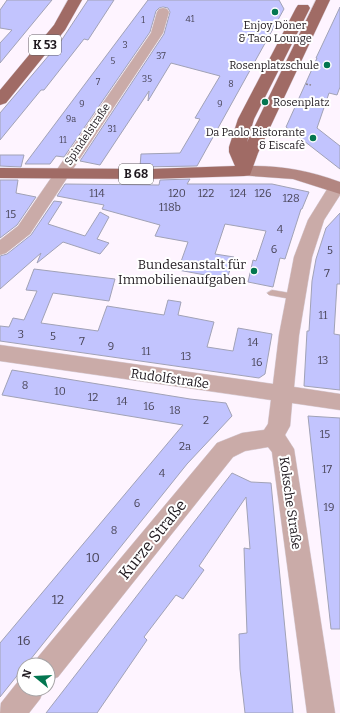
<svg xmlns="http://www.w3.org/2000/svg" width="340" height="713" font-family="Bitter,serif">
	<style>
		.building { fill: #c2c4fe; stroke: #a1a2b6 }
		.lines { fill: none; stroke-linecap: round; stroke-linejoin: round }
		.lane-casing { stroke: #dad1db; stroke-width: 1 }
		.street-casing { stroke: #dad1db; stroke-width: 1 }
		.secondary-casing { stroke: #dad1db; stroke-width: 1 }
		.primary-casing { stroke: #dad1db; stroke-width: 1 }
		.path { stroke: #8d858e; stroke-width: 1.5; stroke-dasharray: 2 1.5; stroke-linecap: butt }
		.lane { fill: #caaba8; fill-rule: evenodd }
		.street { fill: #caaba8; fill-rule: evenodd }
		.secondary { fill: #b28681; fill-rule: evenodd }
		.primary { fill: #a06b65; fill-rule: evenodd }
		.poi-dot { fill: #037650; stroke: #fff; stroke-width: 1.5 }
		.labels { text-anchor: middle; stroke-width: 4; stroke-linejoin: round; paint-order: stroke }
		.far-number-label { font-size: 9px; fill: #484457 }
		.far-poi-label { font-size: 11px; fill: #1f191f; stroke: #fff; text-anchor: end }
		.far-street-label { font-size: 11px; fill: #1f191f; stroke: #fff }
		.number-label { font-size: 11px; fill: #484457 }
		.shield { fill: #fff; stroke: #625e62; stroke-width: 1 }
		.shield-label { font-size: 12px; font-weight: bold; fill: #1f191f }
		.poi-label { font-size: 13px; fill: #1f191f; stroke: #fff; text-anchor: end }
		.street-label { font-size: 13px; fill: #1f191f; stroke: #fff }
		.near-number-label { font-size: 13px; fill: #484457 }
		.near-street-label { font-size: 16px; fill: #1f191f; stroke: #fff }
	</style>
	<rect width="100%" height="100%" fill="#fef4ff"/>
	<g class="building">
		<path d="M7 0H52L0 63V43L12 30 0 28V10Z"/>
		<path d="M88 0H114L88 40 84 39 44 90H41L0 140V113L61 41Z"/>
		<path d="M148 0H279L284 9 197 166 140 167 141 154 180 153 200 119 195 118 220 76 171 63 148 101 149 91 100 165 80 161 164 34 170 12 168 8 163 7 159 8 156 11 150 32 64 157 56 156 50 164H25Z"/>
		<path d="M340 7V87L337 95 329 93 317 128 340 146V169L286 127 317 58H316Z"/>
		<path d="M0 155H24L21 167 0 166Z"/>
		<path d="M190 179 187 184H272L309 192 302 209H301L285 259 280 258 273 287 248 282 253 260 256 261 266 231 225 224 215 254 234 257 227 279 178 270 188 242 155 236 160 225 102 209 104 205 57 196 65 184 159 185 160 180Z"/>
		<path d="M0 180H18L16 193 36 197 17 225 0 238Z"/>
		<path d="M54 201 62 202 48 224 85 236 100 212 109 217 97 239 109 243 100 254 63 242 37 263 41 253 0 289V256L7 254 31 235Z"/>
		<path d="M340 213V284H337L334 334 340 335V390L304 386 307 331H309L312 281 316 259 326 228Z"/>
		<path d="M34 269 115 279 109 301 53 293 41 323 98 331 107 306 164 315 168 300 181 302 178 315 214 322 207 347 233 351 238 328 272 334 265 374 259 378 0 341V326L9 327 13 318 24 320 37 291 26 290Z"/>
		<path d="M12 370 190 399 226 403 232 416 187 464 26 665H24V667L0 697V643L183 425 2 395Z"/>
		<path d="M308 416 340 418V629H331Z"/>
		<path d="M232 473 251 482 271 483 293 713H245L240 669 239 634 247 633 244 548 250 549 246 497 199 566 204 570 183 599 176 595 144 637 147 640 97 713H46Z"/>
	</g>
	<g class="lines">
		<defs>
			<path id="lane" d="M272 290 296 294 301 297 296 300 269 295 267 293Z"/>
			<g id="street">
				<path d="M163 8 167 9 169 12 163 33 30 234 6 253 0 255V240L18 226 151 33 157 12 159 9Z"/>
				<path d="M337 182 340 183V195L324 220 312 257 299 335 294 387 340 394V410L292 403 290 426 285 435 294 449 335 713H307L272 452 268 447 245 451 233 457 58 677 48 681V665H35L38 657 217 443 242 433 264 430 268 424 271 400 0 361V345L273 384 279 335 294 257 308 220 331 183Z"/>
				<path d="M24 678V689H44L40 699 29 713H0L1 703 20 679Z"/>
			</g>
			<path id="secondary" d="M244 166C278 165 308 170 340 182V194L293 179 238 175 235 171 238 167Z"/>
			<g id="primary">
				<path d="M68 0H82L65 30 6 103 0 105V90L54 25Z"/>
				<path d="M316 0H330L258 153 250 175 244 176 149 179 0 178V168L149 169 235 166 229 152V147L238 119 296 8 298 5H308L310 8 254 119 247 142Z"/>
			</g>
		</defs>
		<use href="#lane" class="lane-casing"/>
		<use href="#street" class="street-casing"/>
		<use href="#secondary" class="secondary-casing"/>
		<use href="#primary" class="primary-casing"/>
		<path class="path" d="M306 84 311 85"/>
		<use href="#lane" class="lane"/>
		<use href="#street" class="street"/>
		<use href="#secondary" class="secondary"/>
		<use href="#primary" class="primary"/>
	</g>
	<g class="poi-dot">
		<circle cx="275" cy="12" r="4"/>
		<circle cx="327" cy="65" r="4"/>
		<circle cx="265" cy="102" r="4"/>
		<circle cx="313" cy="138" r="4"/>
		<circle cx="254" cy="271" r="4"/>
	</g>
	<g class="labels">
		<g class="far-number-label">
			<text x="190" y="22">41</text>
			<text x="143" y="23">1</text>
			<text x="125" y="48">3</text>
			<text x="161" y="59">37</text>
			<text x="113" y="64">5</text>
			<text x="147" y="82">35</text>
			<text x="98" y="85">7</text>
			<text x="231" y="87">8</text>
			<text x="82" y="107">9</text>
			<text x="220" y="107">9</text>
			<text x="71" y="122">9a</text>
			<text x="112" y="132">31</text>
			<text x="63" y="143">11</text>
		</g>
		<g class="far-poi-label">
			<text x="275" y="29" text-anchor="middle">Enjoy Döner<tspan x="275" dy="13">&amp; Taco Lounge</tspan></text>
			<text x="319" y="69">Rosenplatzschule</text>
			<text x="273" y="106" text-anchor="start">Rosenplatz</text>
			<text x="305" y="136">Da Paolo Ristorante<tspan x="305" dy="13">&amp; Eiscafè</tspan></text>
		</g>
		<g class="far-street-label">
			<text transform="translate(87 134) rotate(-56)" y="4">Spindelstraße</text>
		</g>
		<g class="number-label">
			<text x="97" y="197">114</text>
			<text x="177" y="197">120</text>
			<text x="206" y="197">122</text>
			<text x="238" y="197">124</text>
			<text x="263" y="197">126</text>
			<text x="291" y="202">128</text>
			<text x="170" y="211">118b</text>
			<text x="11" y="218">15</text>
			<text x="280" y="233">4</text>
			<text x="274" y="253">6</text>
			<text x="330" y="254">5</text>
			<text x="327" y="277">7</text>
			<text x="323" y="319">11</text>
			<text x="21" y="338">3</text>
			<text x="53" y="340">5</text>
			<text x="82" y="345">7</text>
			<text x="253" y="346">14</text>
			<text x="111" y="350">9</text>
			<text x="146" y="355">11</text>
			<text x="186" y="360">13</text>
			<text x="323" y="364">13</text>
			<text x="257" y="366">16</text>
			<text x="25" y="389">8</text>
			<text x="60" y="395">10</text>
			<text x="93" y="401">12</text>
			<text x="122" y="405">14</text>
			<text x="149" y="410">16</text>
			<text x="175" y="414">18</text>
			<text x="206" y="424">2</text>
			<text x="325" y="438">15</text>
			<text x="185" y="450">2a</text>
			<text x="327" y="473">17</text>
			<text x="162" y="477">4</text>
			<text x="137" y="507">6</text>
			<text x="329" y="511">19</text>
			<text x="114" y="534">8</text>
		</g>
		<g class="shield">
			<rect x="29" y="35" width="32" height="20" rx="3"/>
			<rect x="119" y="164" width="34" height="20" rx="3"/>
		</g>
		<g class="shield-label">
			<text x="45" y="49">K 53</text>
			<text x="136" y="178">B 68</text>
		</g>
		<g class="poi-label">
			<text x="246" y="269">Bundesanstalt für<tspan x="246" dy="15">Immobilienaufgaben</tspan></text>
		</g>
		<g class="street-label">
			<text transform="translate(170 378) rotate(8)" y="5">Rudolfstraße</text>
			<text transform="translate(291 503) rotate(82)" y="5">Koksche Straße</text>
		</g>
		<g class="near-number-label">
			<text x="93" y="562">10</text>
			<text x="58" y="604">12</text>
			<text x="24" y="645">16</text>
		</g>
		<g class="near-street-label">
			<text transform="translate(152 539) rotate(-51)" y="6">Kurze Straße</text>
		</g>
	</g>
	<g transform="translate(36 677) rotate(288)"><circle r="19" fill="#ffffff" stroke="#a5a3a5"/>
	<path d="M0-3L7 15L0 10L-7 15Z" fill="#037650"/>
	<text y="-6" font-size="11" font-weight="bold" text-anchor="middle" fill="#1f191f">N</text>
	</g>
</svg>
